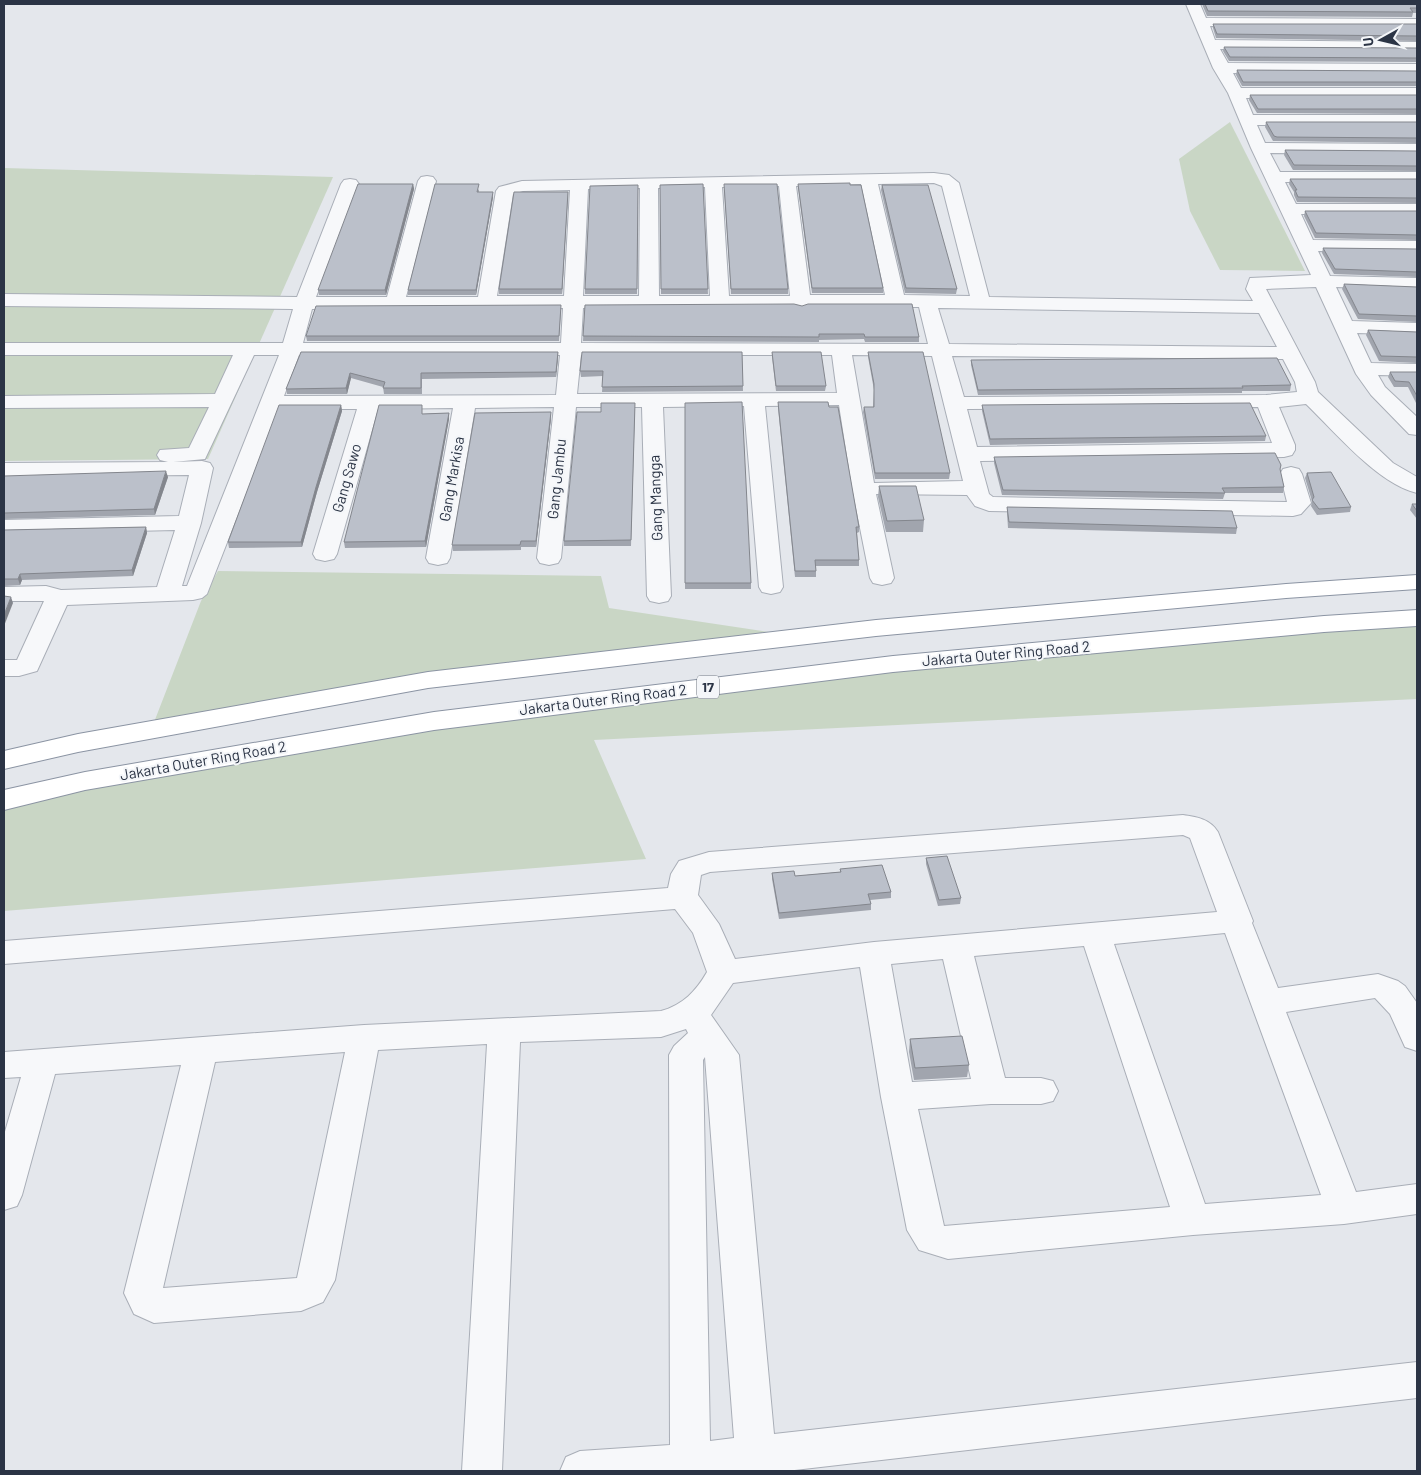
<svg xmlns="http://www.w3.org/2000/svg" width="1421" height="1475" font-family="Barlow,sans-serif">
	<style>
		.green { fill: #c9d6c5 }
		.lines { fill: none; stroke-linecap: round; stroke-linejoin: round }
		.minor-casing { stroke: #a9aeb7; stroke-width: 2 }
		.motorway-casing { stroke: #8b94a3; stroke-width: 2 }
		.minor { fill: #f7f8fa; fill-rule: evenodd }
		.motorway { fill: #fff; fill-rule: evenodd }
		.wall { fill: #a1a5ae }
		.shaded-wall { fill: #83868d }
		.building { fill: #bbc0ca; stroke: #83868d }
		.labels { text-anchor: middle; stroke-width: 4; stroke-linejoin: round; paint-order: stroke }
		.shield { fill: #f4f6f9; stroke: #676e7b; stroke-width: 1 }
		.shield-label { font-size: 14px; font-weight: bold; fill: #2b3445 }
		.street-label { font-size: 15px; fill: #2b3445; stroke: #f4f6f9 }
	</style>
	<rect width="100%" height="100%" fill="#e4e7ec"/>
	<g class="green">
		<path d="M1230 122 1305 271 1220 270 1190 211 1179 159Z"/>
		<path d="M4 168 333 177 208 459 4 461Z"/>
		<path d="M218 571 601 576 609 608 802 637 428 680 151 730 201 601Z"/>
		<path d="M1417 619V699L594 740 646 859 4 911V800L85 781 434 721 893 664Z"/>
	</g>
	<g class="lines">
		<defs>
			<g id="minor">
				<path d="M1186 4H1200L1206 18 1417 19V27L1210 26 1215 40 1417 42V50L1220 49 1228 63 1417 64V74L1233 73 1241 88H1417V98H1246L1253 115H1417V125H1257L1265 143 1417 144V154L1270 153 1280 172H1417V182H1285L1296 204H1417V214H1301L1313 240 1417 241V252L1318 251 1330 276 1417 278V290L1336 287 1352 321 1417 323V335L1357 333 1371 363 1417 364V376L1378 375 1385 387 1417 417V435L1409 434 1371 395 1356 374 1316 287 1266 289 1315 382 1318 392 1393 463 1417 477V493C1378 484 1335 432 1306 404L1279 407 1295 445V450L1292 455 1284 457 980 461 989 494 993 497 1287 502 1280 474 1283 469 1291 467 1299 469 1302 474 1311 503 1301 514 1293 516 989 511 975 506 967 495 876 494 894 578 891 583 882 585 873 583 870 578 852 488 839 405 765 406 783 587 780 592 771 594 762 592 759 587 744 406 663 407 671 596 668 601 659 603 650 601 647 596 642 407H576L561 558 558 563 549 565 540 563 537 558 554 407 475 408 450 558 447 563 438 565 429 563 426 558 453 408 378 409 337 554 334 559 325 561 316 559 313 554 357 409H279L207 594 202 598 193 600 67 605 37 671 19 676H4V660H17L44 601H4V587L46 586 61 590 157 587 175 530 4 534V520L179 516 189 475 4 477V463L168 462 160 460 157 455 160 450 189 448 209 407 4 408V396L215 394 233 355H4V343H283L293 309 4 306V294L297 297 341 184 344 180 350 179 356 180 359 184 316 297H387L418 181 421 177 427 176 433 177 436 181 406 297H478L496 191 499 187 522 181 934 173 949 175 959 183 989 297 1253 301 1246 289 1250 278 1311 275 1251 148 1228 93 1213 68ZM934 183 942 186 970 296 904 295 878 184ZM861 184 885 295H810L796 186ZM779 186 790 296H729L722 187ZM705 187 710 296H659L658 188ZM640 188 639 296H583L588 189ZM570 190 564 296H497L513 194 523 191ZM794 307 801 309 808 307H919L928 344 581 343 583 308ZM563 308 561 343H303L312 309ZM938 308 1259 313 1277 347 949 344ZM254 355H279L187 586H182L201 523 213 468 210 463 202 461 173 462 205 459ZM299 355H560L556 395 284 396ZM581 355H832L837 393 577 394ZM852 355 932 356 963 481 874 483ZM952 356 1283 359 1295 382 1297 392 1266 395 964 397ZM1258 407 1272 443 977 447 967 409Z"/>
				<path d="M1183 815C1197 817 1210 819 1218 832L1253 921 1252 923 1278 988 1378 974 1398 981 1405 986 1417 1003V1051L1405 1047 1390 1014 1375 998 1286 1012 1356 1192 1417 1184V1214L1344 1224 1193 1235 948 1259 919 1250 907 1230 881 1097 860 967 733 983 711 1015 739 1055 774 1434 1417 1362V1398L786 1471H560L566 1457 580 1451 670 1445 669 1055 674 1046 688 1033 686 1029 661 1037 520 1042 502 1471H462L487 1044 378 1050 335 1280 323 1302 301 1311 154 1323 134 1314 124 1293 181 1065 55 1074 22 1195 17 1206 4 1210V1135L21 1077 4 1078V1052L364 1025 661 1011C683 1005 696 991 707 972L693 933 675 909 4 964V941L668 888 671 874 679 861 709 852ZM1183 835 1190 838 1217 912 874 942 735 959 719 924 698 895 701 875 710 872ZM1225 933 1321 1195 1205 1204 1114 944ZM1084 946 1170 1207 944 1226 918 1109 991 1104H1041L1053 1101 1058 1091 1053 1081 1041 1078H1005L974 956ZM943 959 971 1079 912 1082 891 964ZM345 1052 297 1278 163 1288 215 1062ZM705 1057 734 1438 710 1441 703 1060Z"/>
			</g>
			<g id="motorway">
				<path d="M1417 575V589L1286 598 876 636 428 688 78 752 4 769V751L78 734 428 672 876 620 1286 584Z"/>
				<path d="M1417 610V626L1324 632 893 672 434 730 85 790 4 810V790L85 772 434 712 893 656 1324 616Z"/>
			</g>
		</defs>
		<use href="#minor" class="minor-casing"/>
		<use href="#motorway" class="motorway-casing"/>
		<use href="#minor" class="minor"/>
		<use href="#motorway" class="motorway"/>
	</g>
	<g class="wall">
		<path d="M1202 4H1417V13H1413L1412 17 1207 16Z"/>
		<path d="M1213 24H1417V41L1216 38 1213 28Z"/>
		<path d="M1224 47 1417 48V62L1229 61 1223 51Z"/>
		<path d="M1237 70 1417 71V86H1242L1236 75Z"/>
		<path d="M1250 95H1417V114L1257 113 1249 100Z"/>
		<path d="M1266 122H1417V143L1276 141H1273L1265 127Z"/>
		<path d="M1285 150 1417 151V171L1293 170 1284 155Z"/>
		<path d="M1290 179H1417V203L1297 202 1294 195V192L1289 184Z"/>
		<path d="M413 184 414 189 386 295H319L318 290Z"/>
		<path d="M703 184 708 294H661L660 185Z"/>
		<path d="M798 184 883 288V293H812L798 188Z"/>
		<path d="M638 185 637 294H585V289Z"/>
		<path d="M882 185 957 289 956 294 905 293 881 190Z"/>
		<path d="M479 189V192L493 197 476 295H408V290Z"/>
		<path d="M724 189 788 289V294H731Z"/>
		<path d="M568 192 562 294H499V289Z"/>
		<path d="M1305 211H1417V240L1315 238 1304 216Z"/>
		<path d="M1323 248 1417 249V277L1334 274 1322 253Z"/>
		<path d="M1344 284 1417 287V322L1358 319 1342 289Z"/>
		<path d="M585 305 919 337V342H865L864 339 819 340V342L583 341Z"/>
		<path d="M561 310 559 341H307L306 336Z"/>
		<path d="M1368 330 1417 332V363L1379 361 1366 335Z"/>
		<path d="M301 352H558V357L556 377 422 379V394H384L383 387 351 378 347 394H287L286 389Z"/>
		<path d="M742 352 743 391 602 392 603 376 581 377 580 371Z"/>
		<path d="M772 352 826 386 825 391H776L772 357Z"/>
		<path d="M868 352 950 473 949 479H875L863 412 864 407H873L874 390 868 357Z"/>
		<path d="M971 360 1291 385 1290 391H1242V393L978 395 971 365Z"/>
		<path d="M1390 372H1417V405L1408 387H1394L1388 377Z"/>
		<path d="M778 402 829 407 859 527V532L857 533 859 560V566H816V577H795L778 408Z"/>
		<path d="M685 403 751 583V589H685Z"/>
		<path d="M341 405 342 411 317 492 302 547 229 548 228 542Z"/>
		<path d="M982 405 1266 436 1265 441 990 445 982 411Z"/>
		<path d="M635 409 631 546H564V541L601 412Z"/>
		<path d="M449 413V419L426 547 345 548 344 542 422 414Z"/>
		<path d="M551 418 536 547H521V550L453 551 452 545Z"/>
		<path d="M994 457 1281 465 1280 470 1284 487 1283 493H1225L1223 499 1002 495 994 463Z"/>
		<path d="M1307 473 1351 507 1350 512 1317 515 1311 506 1312 501 1305 478Z"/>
		<path d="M4 476 168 477 155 515 4 519Z"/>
		<path d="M879 486 924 520 923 532H886L878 497Z"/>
		<path d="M1412 504H1417V519L1410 510Z"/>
		<path d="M1007 507 1237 528 1236 534 1008 528 1007 513Z"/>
		<path d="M146 527 147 533 133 576 22 580 20 585 4 586V530Z"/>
		<path d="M926 858 961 898 960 904 938 906 926 864Z"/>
		<path d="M840 869 891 892V898L870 900 871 904V910L779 919 772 879V873L795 876 840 872Z"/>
		<path d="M910 1039 969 1065 967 1077 914 1080 909 1052Z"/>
	</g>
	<g class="shaded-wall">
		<path d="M413 184 414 189 386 295 385 290Z"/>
		<path d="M493 192V197L476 295V290Z"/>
		<path d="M568 192V196L562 294V289Z"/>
		<path d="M558 352V357L556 377V372Z"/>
		<path d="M350 373 351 378 347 394 346 388Z"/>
		<path d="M341 405 342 411 317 492 302 547 301 542 316 487Z"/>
		<path d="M551 412V418L536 547V541Z"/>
		<path d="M449 413V419L426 547 425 541Z"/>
		<path d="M166 471 168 477 155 515 154 509Z"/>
		<path d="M146 527 147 533 133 576 132 570Z"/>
		<path d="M20 574 22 580 20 585 18 579Z"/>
		<path d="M11 597 13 603 4 626V615Z"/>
	</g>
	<g class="building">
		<path d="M1205 4H1417V8H1410L1413 12 1208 11Z"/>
		<path d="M1213 24H1417V36L1217 34Z"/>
		<path d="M1224 47 1417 48V58L1230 57Z"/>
		<path d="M1237 70 1417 71V82H1243Z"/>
		<path d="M1250 95H1417V109H1258Z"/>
		<path d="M1266 122H1417V138L1277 137 1274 136Z"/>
		<path d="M1285 150 1417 151V166L1294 165Z"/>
		<path d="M1290 179H1417V198L1298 197 1295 190H1297Z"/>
		<path d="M850 183V185H861L883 288H812L798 184Z"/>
		<path d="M358 184H413L385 290H318Z"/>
		<path d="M435 184H479L477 192H493L476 290H408Z"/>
		<path d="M703 184 708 289H661L660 185Z"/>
		<path d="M724 184H777L788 289H731Z"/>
		<path d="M638 185 637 289H585L590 186Z"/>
		<path d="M882 185H928L957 289 906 288Z"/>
		<path d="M514 192H568L562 289H499Z"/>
		<path d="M1305 211H1417V235L1316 233Z"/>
		<path d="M1323 248 1417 249V272L1335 269Z"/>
		<path d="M1344 284 1417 287V316L1359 314Z"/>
		<path d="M794 304 802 306 808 304H912L919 337H865L864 334H819V337L583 336 585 305Z"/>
		<path d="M561 305 559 336H306L316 306Z"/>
		<path d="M1368 330 1417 332V357L1381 356Z"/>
		<path d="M301 352H558L556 372 421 373V388H383L385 382 350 373 346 388 286 389Z"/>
		<path d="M582 352H742L743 386 602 387 603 371H580Z"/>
		<path d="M772 352H821L826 386H776Z"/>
		<path d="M868 352H923L950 473H875L864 407H874V384Z"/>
		<path d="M1277 358 1291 385 1242 386 1243 388 978 390 971 360Z"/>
		<path d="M1390 372H1417V396L1409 382 1395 381Z"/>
		<path d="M742 402 751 583H685V403Z"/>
		<path d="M778 402H828L829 407H838L859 527H856L859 560H815L816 571H795Z"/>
		<path d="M601 403H635L631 540 564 541 577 412H601Z"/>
		<path d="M1250 403 1266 436 990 439 982 405Z"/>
		<path d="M279 405H341L316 487 301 542H228Z"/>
		<path d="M379 405H422V414L449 413 425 541 344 542Z"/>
		<path d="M551 412 536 541H521L520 545H452L475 413Z"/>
		<path d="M1275 453 1281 465 1280 469 1284 487 1222 488 1225 493 1003 490 994 457Z"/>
		<path d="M166 471 154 509 4 513V476Z"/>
		<path d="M1331 472 1351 507 1319 509 1312 500 1314 497 1307 473Z"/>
		<path d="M879 486H916L924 520 887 521Z"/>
		<path d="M1412 504H1417V511Z"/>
		<path d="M1007 507 1232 511 1237 528 1009 522Z"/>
		<path d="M146 527 132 570 20 574 18 579H4V530Z"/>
		<path d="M4 596 11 597 4 615Z"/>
		<path d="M947 856 961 898 939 900 926 858Z"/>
		<path d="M882 865 891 892 868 894 871 904 779 913 772 873 794 871 795 876 841 872 840 869Z"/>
		<path d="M962 1036 969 1065 915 1068 910 1039Z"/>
	</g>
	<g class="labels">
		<rect class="shield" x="697" y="675.5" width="22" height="23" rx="4"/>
		<g class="shield-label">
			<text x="708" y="692">17</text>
		</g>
		<g class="street-label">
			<text transform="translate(347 478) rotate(-74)" y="5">Gang Sawo</text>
			<text transform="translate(452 479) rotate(-80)" y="5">Gang Markisa</text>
			<text transform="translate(557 479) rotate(-84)" y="5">Gang Jambu</text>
			<text transform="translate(656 498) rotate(-92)" y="5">Gang Mangga</text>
			<text transform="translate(1006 654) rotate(-5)" y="5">Jakarta Outer Ring Road 2</text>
			<text transform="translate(603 700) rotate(-7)" y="5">Jakarta Outer Ring Road 2</text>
			<text transform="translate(203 761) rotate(-10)" y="5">Jakarta Outer Ring Road 2</text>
		</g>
	</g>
	<rect width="1421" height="1475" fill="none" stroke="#2b3445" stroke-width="10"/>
	<g transform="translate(1381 40) rotate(262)" stroke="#f4f6f9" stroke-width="4" paint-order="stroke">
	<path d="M0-4L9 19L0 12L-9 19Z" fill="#2b3445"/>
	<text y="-8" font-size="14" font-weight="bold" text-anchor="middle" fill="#2b3445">U</text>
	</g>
</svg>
